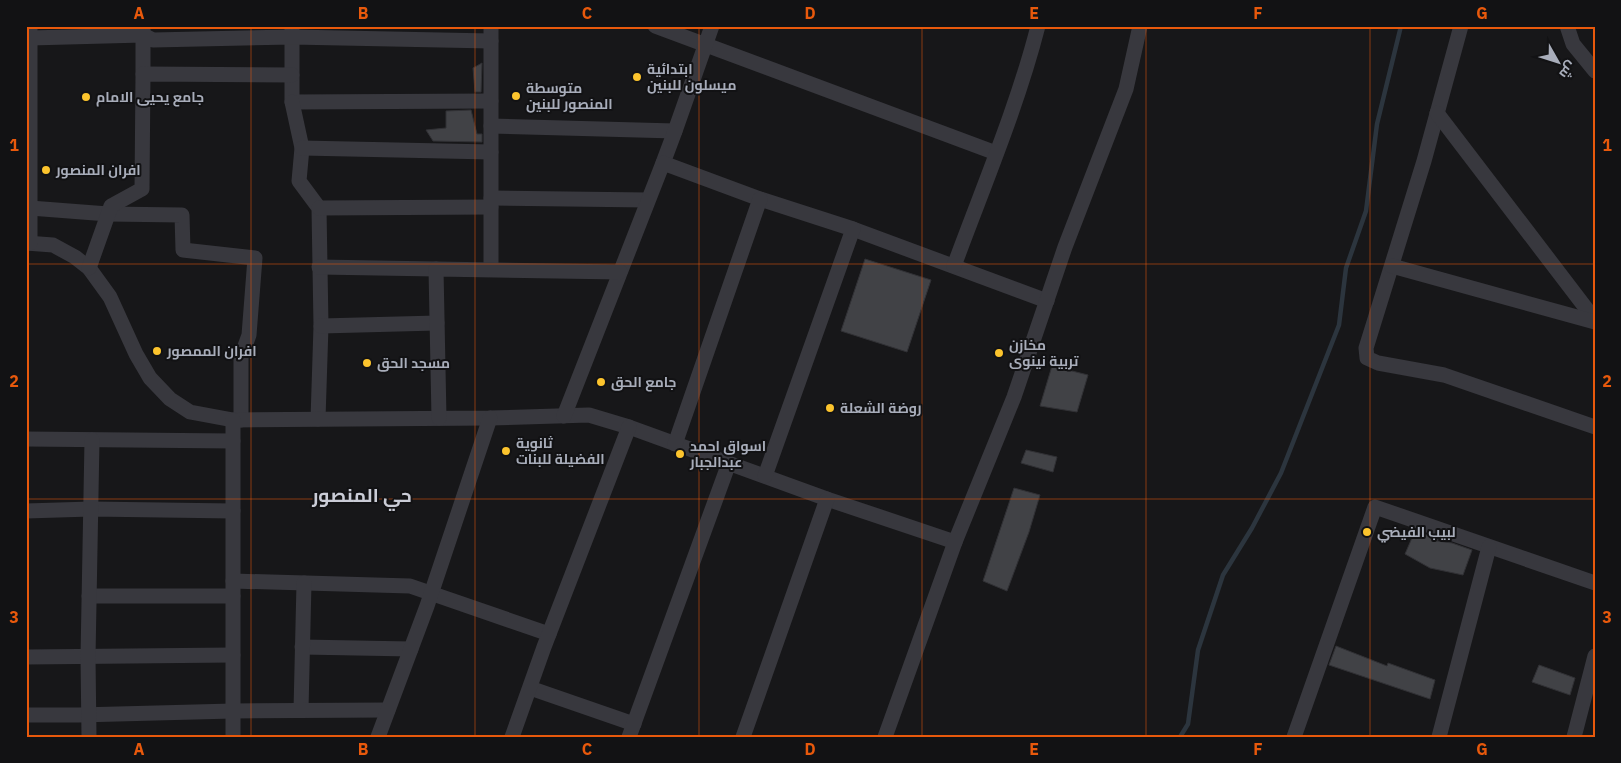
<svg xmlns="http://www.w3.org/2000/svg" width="1621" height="763" font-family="'IBM Plex Sans',Cairo,sans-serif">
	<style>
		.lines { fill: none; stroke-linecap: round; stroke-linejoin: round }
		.stream { stroke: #2c353e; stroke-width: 4.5 }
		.building { fill: #414246; stroke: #313135 }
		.minor { stroke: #38383e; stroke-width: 15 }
		.grid { fill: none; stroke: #e8590c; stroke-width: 1; stroke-opacity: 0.55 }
		.poi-dot { fill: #fcc42d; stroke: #121214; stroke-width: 2 }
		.labels { text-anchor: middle; stroke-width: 4; stroke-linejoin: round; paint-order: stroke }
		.poi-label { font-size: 14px; font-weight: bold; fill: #a8adba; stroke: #121214; text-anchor: start }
		.district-label { font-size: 19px; font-weight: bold; fill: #caccd6; stroke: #121214 }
		.neatline { fill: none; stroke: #e8590c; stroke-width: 2 }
		.grid-label { font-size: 16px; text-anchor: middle; font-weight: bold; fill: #e8590c }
	</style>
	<rect width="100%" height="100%" fill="#171719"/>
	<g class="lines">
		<path class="stream" d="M1180 737 1188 724 1198 650 1223 575 1252 528 1281 473 1339 325 1346 268 1366 211 1377 124 1401 26"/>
	</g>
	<g class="building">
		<path d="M482 63 481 92H475L473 68Z"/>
		<path d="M471 110 477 134H482V142L433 141 426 130 446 128V111Z"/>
		<path d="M865 259 931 280 907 352 841 331Z"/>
		<path d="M1052 366 1088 375 1077 412 1040 406Z"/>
		<path d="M1026 450 1057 457 1053 472 1021 463Z"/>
		<path d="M1014 488 1040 495 1029 532 1007 591 983 581Z"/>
		<path d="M1415 531 1438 539 1437 541 1452 543 1472 550 1463 575 1430 568 1405 554Z"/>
		<path d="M1336 646 1387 666 1388 663 1435 680 1430 699 1329 665Z"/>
		<path d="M1539 665 1575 678 1570 695 1532 682Z"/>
	</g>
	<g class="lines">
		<g class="minor">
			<path d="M292 26V102L491 101"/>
			<path d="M655 26 996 153"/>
			<path d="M1461 26 1424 161 1366 348 1367 358 1378 363 1444 375 1595 427"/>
			<path d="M1567 26 1573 44 1595 71"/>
			<path d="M30 38 143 35 153 40 292 37 491 41"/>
			<path d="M143 74V28"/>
			<path d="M292 102 302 148 299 181 319 208 321 326 318 419"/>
			<path d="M1437 113 1595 320"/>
			<path d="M491 126 675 131"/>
			<path d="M302 148 491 152"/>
			<path d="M663 163 675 131 712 26"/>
			<path d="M491 198 648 200"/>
			<path d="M30 208 108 214 182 215 183 250 255 258 249 335 241 357V420"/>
			<path d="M319 208 491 207"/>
			<path d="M853 229 1047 301"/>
			<path d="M26 243 53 245 75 257 89 268 110 297 136 354 150 378 170 399 190 412 233 420 490 418 589 415 629 427 827 499 955 542"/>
			<path d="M30 243V26"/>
			<path d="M954 266C983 187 1017 108 1038 26"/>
			<path d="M1392 266 1595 322"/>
			<path d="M319 267 436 269"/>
			<path d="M89 268 111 206 142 189 143 74 292 75"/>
			<path d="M491 269V26"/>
			<path d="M321 326 437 323"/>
			<path d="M564 416 663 163 760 199 853 229 765 476"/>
			<path d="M439 418 436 269 620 272"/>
			<path d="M26 439 233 441"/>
			<path d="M675 444 760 199"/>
			<path d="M26 511 91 509 233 511"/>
			<path d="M233 581 410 586 549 634"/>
			<path d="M89 596H233"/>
			<path d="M302 647 411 649"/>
			<path d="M26 657 233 655"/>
			<path d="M530 688 634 724"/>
			<path d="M301 710 304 583"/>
			<path d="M26 715H79L233 711 388 710"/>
			<path d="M89 737 88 657 92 440"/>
			<path d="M233 737V420"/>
			<path d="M378 737 427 606 490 418"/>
			<path d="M512 737 544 647 629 427"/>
			<path d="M629 737 729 463"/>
			<path d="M743 737 827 499"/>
			<path d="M885 737 955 542 1014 397 1065 247 1126 89 1140 26"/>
			<path d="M1294 737 1375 507 1595 583"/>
			<path d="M1439 737 1489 547"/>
			<path d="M1574 737 1595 656"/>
		</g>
	</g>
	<path class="grid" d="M251 26V737M475 26V737M699 26V737M922 26V737M1146 26V737M1370 26V737M26 264H1595M26 499H1595"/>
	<g class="poi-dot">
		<circle cx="637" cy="77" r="5"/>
		<circle cx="516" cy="96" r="5"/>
		<circle cx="86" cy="97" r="5"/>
		<circle cx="46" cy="170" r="5"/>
		<circle cx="157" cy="351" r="5"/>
		<circle cx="999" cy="353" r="5"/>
		<circle cx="367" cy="363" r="5"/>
		<circle cx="601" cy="382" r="5"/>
		<circle cx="830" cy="408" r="5"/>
		<circle cx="506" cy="451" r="5"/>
		<circle cx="680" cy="454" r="5"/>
		<circle cx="1367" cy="532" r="5"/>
	</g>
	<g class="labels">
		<g class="poi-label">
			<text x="647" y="74">ابتدائية<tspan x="647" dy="16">ميسلون للبنين</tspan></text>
			<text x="526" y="93">متوسطة<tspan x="526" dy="16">المنصور للبنين</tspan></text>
			<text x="96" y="102">جامع يحيى الامام</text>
			<text x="56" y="175">افران المنصور</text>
			<text x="1009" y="350">مخازن<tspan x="1009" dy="16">تربية نينوى</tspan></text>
			<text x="167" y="356">افران الممصور</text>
			<text x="377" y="368">مسجد الحق</text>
			<text x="611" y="387">جامع الحق</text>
			<text x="840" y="413">روضة الشعلة</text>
			<text x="516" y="448">ثانوية<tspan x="516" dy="16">الفضيلة للبنات</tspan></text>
			<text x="690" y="451">اسواق احمد<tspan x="690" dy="16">عبدالجبار</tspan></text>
			<text x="1377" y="537">لبيب الفيضي</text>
		</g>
		<g class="district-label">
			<text x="362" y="502">حي المنصور</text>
		</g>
	</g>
	<rect width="1621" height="763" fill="none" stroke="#121214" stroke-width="55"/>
	<g transform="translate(1558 62) rotate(129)" stroke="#121214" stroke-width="4" paint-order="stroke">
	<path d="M0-4L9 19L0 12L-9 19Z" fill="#a8adba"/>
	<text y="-8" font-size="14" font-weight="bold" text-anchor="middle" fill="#a8adba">ش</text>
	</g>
	<rect x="28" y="28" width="1566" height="708" class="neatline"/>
	<g class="grid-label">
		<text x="139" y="19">A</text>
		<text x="363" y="19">B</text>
		<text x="587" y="19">C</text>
		<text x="810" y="19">D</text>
		<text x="1034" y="19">E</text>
		<text x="1258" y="19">F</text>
		<text x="1482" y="19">G</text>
		<text x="14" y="151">1</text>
		<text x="1607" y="151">1</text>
		<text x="14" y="387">2</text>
		<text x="1607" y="387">2</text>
		<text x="14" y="623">3</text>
		<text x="1607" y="623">3</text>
		<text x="139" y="755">A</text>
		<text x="363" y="755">B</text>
		<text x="587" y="755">C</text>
		<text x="810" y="755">D</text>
		<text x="1034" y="755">E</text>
		<text x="1258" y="755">F</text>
		<text x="1482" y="755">G</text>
	</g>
</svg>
